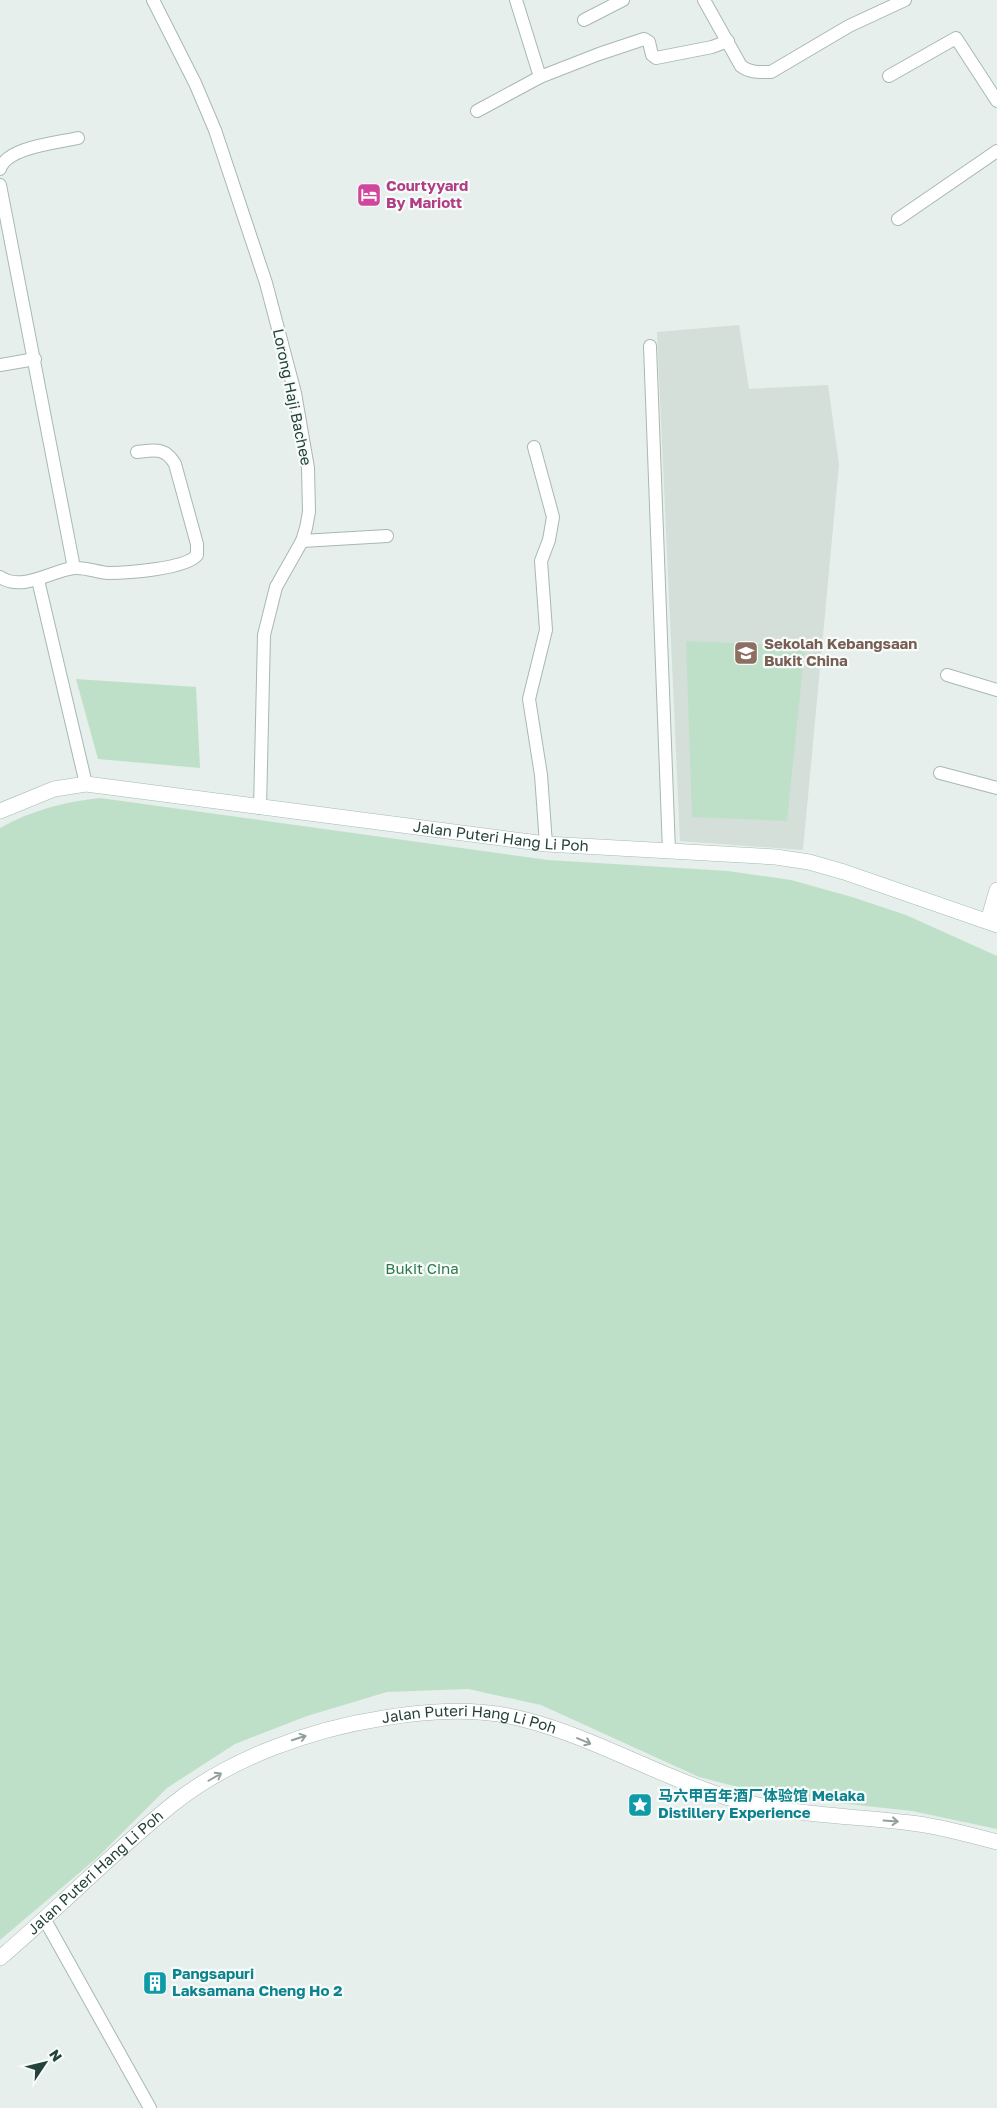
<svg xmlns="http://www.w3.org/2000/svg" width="997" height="2108" font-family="'Golos Text','Noto Sans SC',sans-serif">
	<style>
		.built { fill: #d4dfda }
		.green { fill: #bfe0c8 }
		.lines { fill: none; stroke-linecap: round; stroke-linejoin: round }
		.minor-casing { stroke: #a8b8b2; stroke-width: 14 }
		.tertiary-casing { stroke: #a8b8b2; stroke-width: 16 }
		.secondary-casing { stroke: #a4bbb3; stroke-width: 16 }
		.minor { stroke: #fff; stroke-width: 12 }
		.tertiary { stroke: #fff; stroke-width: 15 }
		.secondary { stroke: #fff; stroke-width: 15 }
		.oneway { stroke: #92a09c }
		.labels { text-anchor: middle; stroke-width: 4.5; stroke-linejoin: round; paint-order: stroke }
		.hotel-label { font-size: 15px; font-weight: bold; fill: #b23c85; stroke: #f7fbf9; text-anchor: start }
		.street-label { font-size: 15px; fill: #24423a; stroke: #f7fbf9 }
		.education-label { font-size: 15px; font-weight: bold; fill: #785e54; stroke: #f7fbf9; text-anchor: start }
		.park-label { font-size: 15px; fill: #2d7a4b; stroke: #f7fbf9 }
		.culture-label { font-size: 15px; font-weight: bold; fill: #0d838f; stroke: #f7fbf9; text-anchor: start }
	</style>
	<rect width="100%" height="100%" fill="#e6efeb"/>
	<path class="built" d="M739 325 749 389 828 385 839 464 803 850 680 841 657 332Z"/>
	<g class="green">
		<path d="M686 641 805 646 787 821 692 817Z"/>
		<path d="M76 679 196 687 200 768 98 759Z"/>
		<path d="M100 798 548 860 728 871 791 880 852 897 906 915 997 956V1829L912 1811 773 1796 699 1777 541 1705 468 1689 387 1692 307 1716 235 1744 167 1788 98 1857 0 1940V828C32 810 64 802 100 798Z"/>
	</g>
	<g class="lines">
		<defs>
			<g id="minor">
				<path d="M153 0 195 83 215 130 266 283 295 393 308 468 309 512 306 528 302 541 276 587 264 635 260 808"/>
				<path d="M516 0 540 77"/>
				<path d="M704 0 741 66C750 73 759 72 771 72L849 26 905 0"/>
				<path d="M584 20 623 0"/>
				<path d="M889 76 956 38 997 101"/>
				<path d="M477 111 540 77 599 54 644 39 649 42 652 55 656 58 712 47 728 41"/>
				<path d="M0 169C7 147 57 143 78 138"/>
				<path d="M0 185 74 568"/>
				<path d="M898 219 997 151"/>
				<path d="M650 346 669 851"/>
				<path d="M0 365 35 359"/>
				<path d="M534 447 553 517 549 540 541 561 546 630 529 699 541 775 546 844"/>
				<path d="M302 541 387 536"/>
				<path d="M0 577C23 592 50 571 74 568 85 567 97 572 108 573 126 573 186 569 197 555V544L175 464C165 447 155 450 137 452"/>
				<path d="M38 580 86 784"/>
				<path d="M947 675 997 690"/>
				<path d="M940 773 997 788"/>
				<path d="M45 1920 150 2108"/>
			</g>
			<g id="tertiary">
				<path d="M988 921 997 890"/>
				<path id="s1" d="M0 1958C59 1908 113 1852 173 1804 230 1758 312 1729 384 1718 431 1710 480 1707 526 1720 595 1738 658 1776 726 1797 788 1816 848 1815 911 1823 940 1826 969 1835 997 1842"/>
			</g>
			<g id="secondary">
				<path id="s2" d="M0 811 54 789 86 784 546 844 776 857 809 862 844 872 997 925"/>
			</g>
		</defs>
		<use href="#minor" class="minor-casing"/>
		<use href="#tertiary" class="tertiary-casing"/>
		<use href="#secondary" class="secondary-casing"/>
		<use href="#minor" class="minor"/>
		<use href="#tertiary" class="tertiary"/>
		<use href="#secondary" class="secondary"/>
	</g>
	<defs><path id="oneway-shaft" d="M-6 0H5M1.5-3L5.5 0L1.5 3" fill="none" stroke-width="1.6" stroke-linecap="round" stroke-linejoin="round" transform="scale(1.25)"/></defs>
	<g class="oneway">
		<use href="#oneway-shaft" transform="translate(299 1738) rotate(-18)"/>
		<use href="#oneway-shaft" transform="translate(584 1741) rotate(23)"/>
		<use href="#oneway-shaft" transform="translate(215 1777) rotate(-30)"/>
		<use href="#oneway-shaft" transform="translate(891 1821) rotate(4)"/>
	</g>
	<defs>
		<symbol id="hotel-square" viewBox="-11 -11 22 22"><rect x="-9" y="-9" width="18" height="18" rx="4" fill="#d1479c" stroke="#f7fbf9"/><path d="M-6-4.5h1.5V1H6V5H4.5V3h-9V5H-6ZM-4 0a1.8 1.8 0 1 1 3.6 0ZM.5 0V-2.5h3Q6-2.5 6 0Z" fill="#fff"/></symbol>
		<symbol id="school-square" viewBox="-11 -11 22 22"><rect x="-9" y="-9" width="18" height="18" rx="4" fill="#8d6e63" stroke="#f7fbf9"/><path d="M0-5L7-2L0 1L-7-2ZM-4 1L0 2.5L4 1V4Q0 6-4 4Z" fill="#fff"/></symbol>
		<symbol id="sight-square" viewBox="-11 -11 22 22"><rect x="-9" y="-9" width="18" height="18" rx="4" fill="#0f9aa8" stroke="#f7fbf9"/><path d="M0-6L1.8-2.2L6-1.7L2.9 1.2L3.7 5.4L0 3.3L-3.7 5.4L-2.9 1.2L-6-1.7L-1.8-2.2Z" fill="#fff"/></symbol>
		<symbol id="building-square" viewBox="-11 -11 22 22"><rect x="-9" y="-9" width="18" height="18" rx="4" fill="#0f9aa8" stroke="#f7fbf9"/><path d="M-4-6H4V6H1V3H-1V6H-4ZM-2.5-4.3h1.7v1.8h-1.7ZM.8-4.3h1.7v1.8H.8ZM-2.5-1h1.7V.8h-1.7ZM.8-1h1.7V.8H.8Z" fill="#fff"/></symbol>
	</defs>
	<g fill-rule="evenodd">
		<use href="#hotel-square" x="355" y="181" width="28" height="28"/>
		<use href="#school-square" x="732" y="639" width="28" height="28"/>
		<use href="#sight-square" x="626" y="1791" width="28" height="28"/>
		<use href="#building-square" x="141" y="1969" width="28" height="28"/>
	</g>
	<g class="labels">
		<g class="hotel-label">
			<text x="386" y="191">Courtyyard<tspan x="386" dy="17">By Mariott</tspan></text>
		</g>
		<g class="street-label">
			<text transform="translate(292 397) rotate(78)" y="5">Lorong Haji Bachee</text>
			<text dy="5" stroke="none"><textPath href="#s2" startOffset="509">Jalan Puteri Hang Li Poh</textPath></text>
			<text dy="5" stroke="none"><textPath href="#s1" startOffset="548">Jalan Puteri Hang Li Poh</textPath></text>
			<text dy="5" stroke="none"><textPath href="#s1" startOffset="128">Jalan Puteri Hang Li Poh</textPath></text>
		</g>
		<g class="education-label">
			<text x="764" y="649">Sekolah Kebangsaan<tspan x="764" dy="17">Bukit China</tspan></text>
		</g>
		<g class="park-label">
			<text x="422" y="1274">Bukit Cina</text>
		</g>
		<g class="culture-label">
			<text x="658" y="1801">马六甲百年酒厂体验馆 Melaka<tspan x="658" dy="17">Distillery Experience</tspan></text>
			<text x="172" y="1979">Pangsapuri<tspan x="172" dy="17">Laksamana Cheng Ho 2</tspan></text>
		</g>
	</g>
	<g transform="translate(45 2063) rotate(55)" stroke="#f7fbf9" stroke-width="4" paint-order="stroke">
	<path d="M0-4L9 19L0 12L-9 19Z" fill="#24423a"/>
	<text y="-8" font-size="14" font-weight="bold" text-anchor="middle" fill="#24423a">N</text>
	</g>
</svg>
